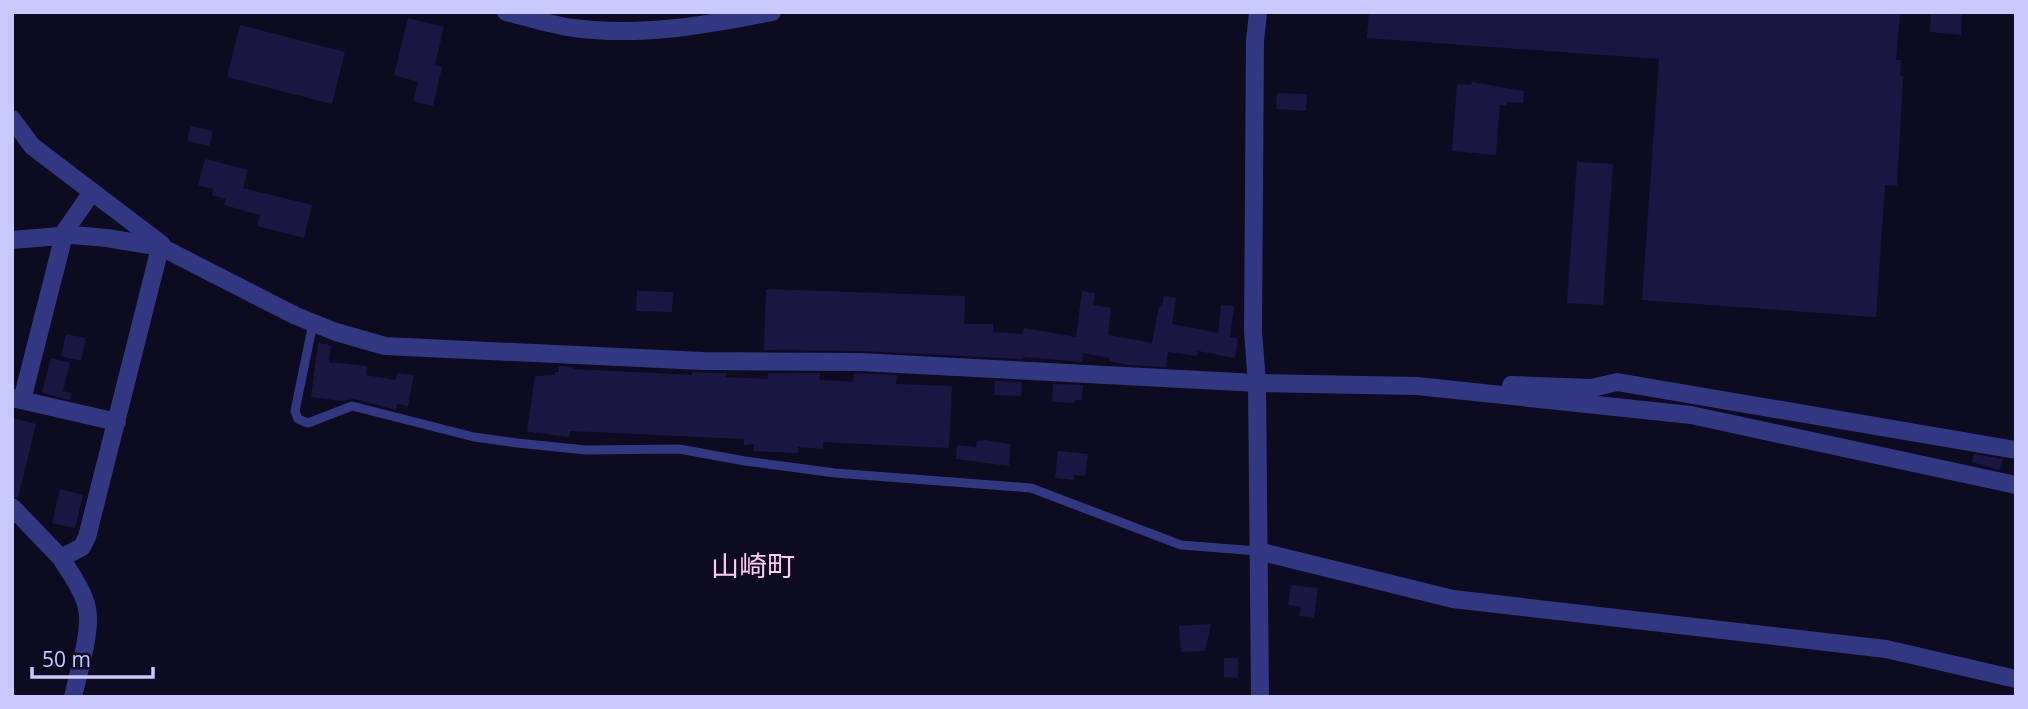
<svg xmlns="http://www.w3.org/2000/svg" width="2028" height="709" font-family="'Open Sans','Noto Sans JP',sans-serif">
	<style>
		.building { fill: #1a1642 }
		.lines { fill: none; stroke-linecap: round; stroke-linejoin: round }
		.service { stroke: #323782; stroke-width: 9 }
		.minor { stroke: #323782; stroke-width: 18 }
		.tertiary { stroke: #323782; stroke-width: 18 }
		.labels { text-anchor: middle; stroke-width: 7; stroke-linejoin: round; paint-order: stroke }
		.quarter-label { font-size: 28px; fill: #ffcbf1; stroke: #0c0b20 }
	</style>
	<rect width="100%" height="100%" fill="#0c0b20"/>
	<g class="building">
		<path d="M1369 12H1900L1896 60H1901L1900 76H1903L1897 186 1885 185 1876 317 1642 300 1659 59 1367 38Z"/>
		<path d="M1931 12H1962L1961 35 1930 32Z"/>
		<path d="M408 18 444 27 435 65 442 67 433 106 413 101 418 82 394 75Z"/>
		<path d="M240 25 345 52 332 104 227 77Z"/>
		<path d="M1472 82 1524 91 1523 103 1507 102V106L1500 105 1496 155 1452 151 1457 84 1471 85Z"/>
		<path d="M1277 93 1307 94 1306 111 1276 109Z"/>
		<path d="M191 126 213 131 209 146 187 141Z"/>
		<path d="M205 159 248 170 243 188 312 205 304 238 257 226 260 215 224 205 226 199 212 195 213 189 198 185Z"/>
		<path d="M1577 162 1613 164 1603 305 1567 303Z"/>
		<path d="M766 289 965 296 964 324H993V332L1023 334 1024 328 1076 337 1082 291 1095 293 1093 305 1111 308 1108 335 1152 343 1159 307H1162L1164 296 1176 298 1172 324 1218 333 1221 305 1234 306 1230 337 1238 338 1235 358 1198 351 1197 356 1168 352 1166 367 1127 365 1109 361V358L1083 353 1082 362 1023 357V359L861 351 764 350Z"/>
		<path d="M637 291 673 292 672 312 636 311Z"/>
		<path d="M66 334 86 338 81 361 61 356Z"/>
		<path d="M318 343 331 345 329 362 367 366 366 375 395 380 398 373 414 375 408 406 397 404 396 410 354 399 341 401 311 397Z"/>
		<path d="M51 358 70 363 63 391 72 393 70 400 42 393Z"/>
		<path d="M559 366 574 367 573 369 692 375V372L726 373V377L768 379V373H820L819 380 853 382 854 373 897 375 896 384 952 386 949 448 823 442V449L798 447V453L753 451 754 444 744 445V439L570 431 569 437 530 432 527 431 535 376 555 375V372H558Z"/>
		<path d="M995 381 1022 382 1021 396 994 395Z"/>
		<path d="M1053 384 1083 385 1082 400H1075V403L1052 402Z"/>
		<path d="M12 418 36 424 18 498 12 496Z"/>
		<path d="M985 440 1011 444 1009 466 956 459 957 445 976 447 977 441Z"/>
		<path d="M1058 451 1088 454 1085 476 1074 475V480L1055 478Z"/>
		<path d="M1974 454 2003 459 1999 470 1972 462Z"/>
		<path d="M60 489 83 495 75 528 52 523Z"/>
		<path d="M1291 585 1318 588 1314 618 1299 616 1301 607 1288 605Z"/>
		<path d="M1211 624 1205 651 1181 652 1179 626Z"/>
		<path d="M1224 658H1238V678L1224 677Z"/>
	</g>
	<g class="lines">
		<path class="service" d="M313 323 295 411 298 419 308 423 352 406 474 437 517 443 586 450 679 449 745 461 835 473 1031 488 1181 545 1258 551"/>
		<g class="minor">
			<path d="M506 12C528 17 551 25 574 28 641 37 706 25 772 12"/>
			<path d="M12 119 32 146 161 244 87 537 82 547 61 558 12 507"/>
			<path d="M12 240 72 235 107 238 161 247 296 316 336 332 385 346 703 361 860 362 1257 383 1417 386 1691 415 2016 485"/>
			<path d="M1511 385 1592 388 1617 382 2016 450"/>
			<path d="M12 398 117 422"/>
			<path d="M22 400 65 231 92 192"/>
			<path d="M61 558C70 573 83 590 87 608 92 631 78 673 73 697"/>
		</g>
		<g class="tertiary">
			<path d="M1258 12 1255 41 1253 331 1257 383 1260 697"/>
			<path d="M1258 551 1453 599 1886 649 2016 679"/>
		</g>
	</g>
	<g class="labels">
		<g class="quarter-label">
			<text x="753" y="576">山崎町</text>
		</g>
	</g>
	<rect width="2028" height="709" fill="none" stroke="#cac9ff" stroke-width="28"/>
	<path d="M32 667v10h121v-10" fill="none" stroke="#cac9ff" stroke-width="3.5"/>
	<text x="42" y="667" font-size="21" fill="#cac9ff" stroke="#0c0b20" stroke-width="5" paint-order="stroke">50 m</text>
</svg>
